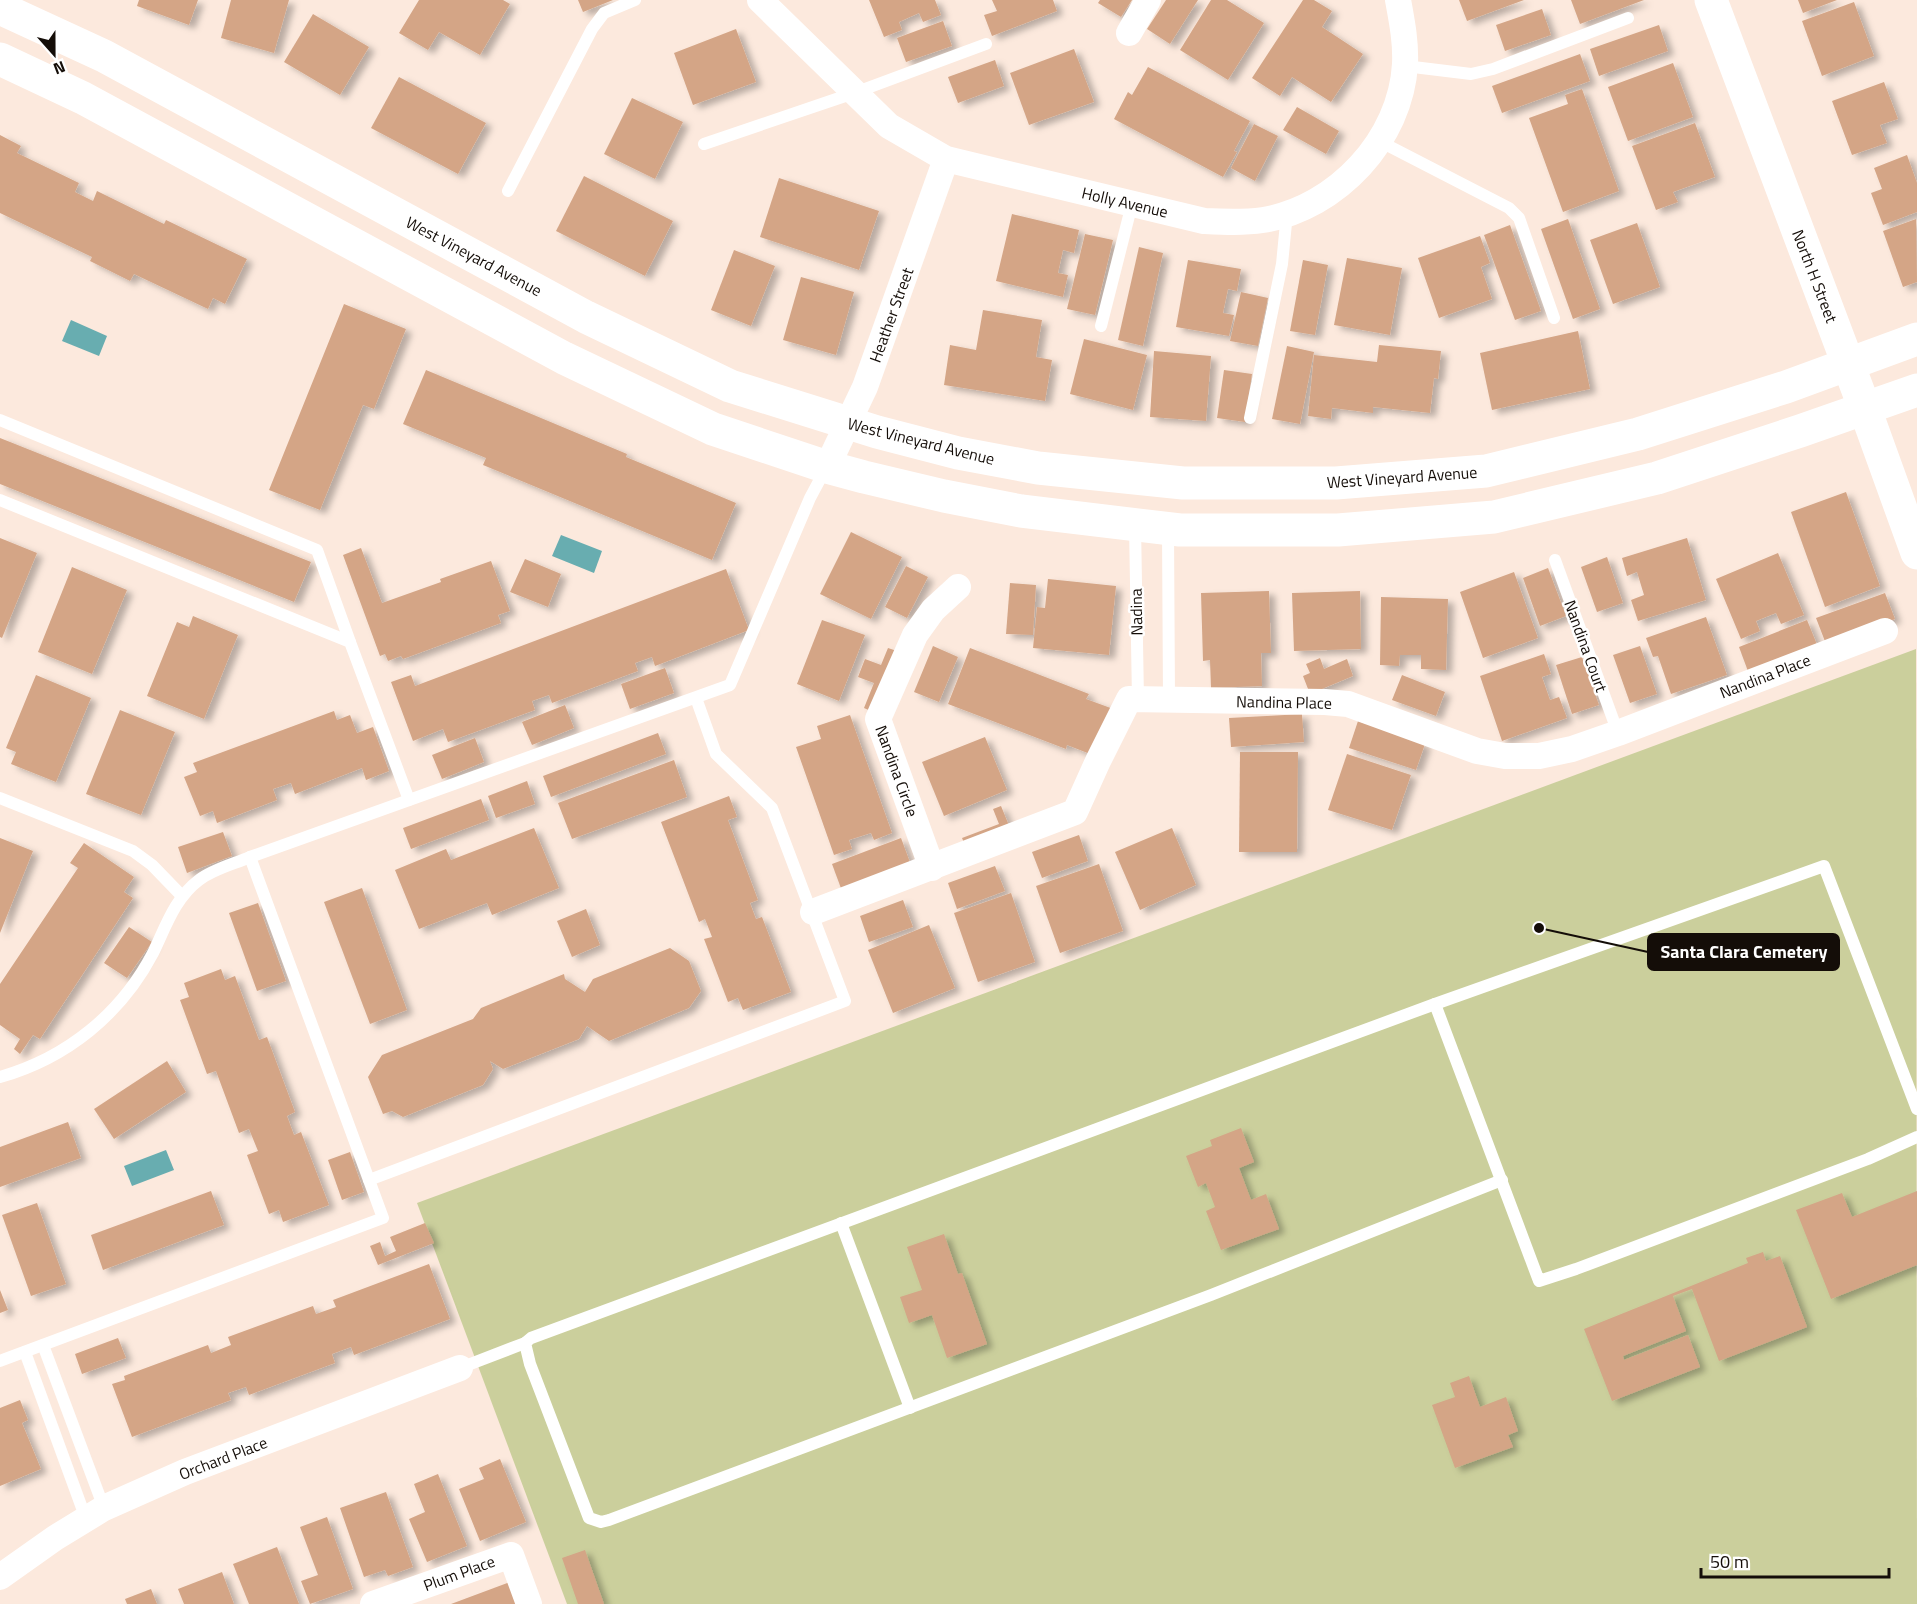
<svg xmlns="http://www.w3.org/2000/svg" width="1917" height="1604" font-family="'Titillium Web',sans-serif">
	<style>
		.green { fill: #cbcf9c }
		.water { fill: #68adb0 }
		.building { fill: #d4a586; filter: url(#shadow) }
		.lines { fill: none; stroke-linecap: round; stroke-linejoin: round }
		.lane { stroke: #fff; stroke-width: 12 }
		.street { stroke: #fff; stroke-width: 26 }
		.secondary { stroke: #fff; stroke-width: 33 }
		.labels { text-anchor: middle; stroke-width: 5; stroke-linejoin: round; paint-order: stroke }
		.street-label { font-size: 16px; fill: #140d08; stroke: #fff }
		.leader { fill: none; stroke: #140d08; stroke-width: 2 }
		.callout-dot { fill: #140d08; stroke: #fff; stroke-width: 2 }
		.callout { fill: #140d08; stroke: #140d08; stroke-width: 2 }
		.callout-label { font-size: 18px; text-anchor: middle; font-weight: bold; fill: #fff }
	</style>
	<defs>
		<filter id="shadow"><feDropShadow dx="6" dy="4" stdDeviation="3" flood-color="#0004"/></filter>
	</defs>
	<rect width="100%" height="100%" fill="#fce9dd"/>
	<path class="green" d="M1916 649 1917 1604H567L417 1203Z"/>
	<g class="water">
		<path d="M71 320 107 336 99 356 62 341Z"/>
		<path d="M561 535 602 551 594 573 552 556Z"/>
		<path d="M166 1150 174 1170 132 1186 124 1166Z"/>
	</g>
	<g class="building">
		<path d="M139 0H198L189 25 137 6Z"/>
		<path d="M231 0H289L274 53 221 38Z"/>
		<path d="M419 0H503L510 4 480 55 439 32 428 50 399 33Z"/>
		<path d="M578 0H613L583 12Z"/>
		<path d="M869 0H935L941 15 923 22 919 13 899 22 902 30 884 37Z"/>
		<path d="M992 0H1053L1057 11 992 36 984 15 997 11Z"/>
		<path d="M1100 0H1132L1121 17 1098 3Z"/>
		<path d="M1166 0H1198L1170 44 1147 29Z"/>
		<path d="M1211 0H1227L1264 23 1228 80 1180 50Z"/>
		<path d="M1303 0H1314L1332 11 1322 27 1363 54 1331 102 1292 77 1280 96 1252 78Z"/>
		<path d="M1459 0H1524L1467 21Z"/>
		<path d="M1571 0H1644L1580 24Z"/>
		<path d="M1798 0H1837L1803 13Z"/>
		<path d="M1854 2 1874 56 1822 76 1802 21Z"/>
		<path d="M1542 9 1551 35 1505 51 1496 25Z"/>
		<path d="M313 14 369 47 340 95 284 62Z"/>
		<path d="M943 21 952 46 906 62 897 38Z"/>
		<path d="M1659 25 1668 51 1599 76 1590 49Z"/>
		<path d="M736 29 756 82 693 105 674 53Z"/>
		<path d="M1074 49 1094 102 1029 125 1010 73Z"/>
		<path d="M1580 54 1590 81 1502 113 1492 86Z"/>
		<path d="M995 60 1004 86 958 103 948 77Z"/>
		<path d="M1673 63 1693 117 1628 141 1608 87Z"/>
		<path d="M1148 67 1250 121 1234 151 1237 152 1223 177 1114 119 1128 92 1132 95Z"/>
		<path d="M399 77 486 123 458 174 371 128Z"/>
		<path d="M1884 82 1898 119 1880 125 1887 143 1852 155 1832 101Z"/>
		<path d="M1582 89 1619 191 1563 212 1529 118 1568 104 1565 95Z"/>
		<path d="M632 98 683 122 655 179 604 154Z"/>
		<path d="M1297 107 1339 131 1326 154 1283 130Z"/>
		<path d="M1695 123 1715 177 1673 192 1678 202 1656 210 1632 146Z"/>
		<path d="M1254 124 1278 136 1255 181 1231 168Z"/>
		<path d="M0 135 21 146 17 153 79 183 75 192 93 201 97 191 164 224 166 220 247 259 225 304 213 298 208 309 134 274 130 281 90 261 92 257 0 213Z"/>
		<path d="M1907 155 1917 183V212L1883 225 1871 193 1882 189 1874 168Z"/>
		<path d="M584 176 673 221 645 276 556 231Z"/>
		<path d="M779 178 879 211 859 270 760 237Z"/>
		<path d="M1012 214 1079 230 1074 253 1063 250 1058 273 1068 275 1063 297 996 281Z"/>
		<path d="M1568 219 1600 309 1573 319 1541 229Z"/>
		<path d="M1916 219 1917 282 1903 287 1883 231Z"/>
		<path d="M1637 223 1660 287 1613 304 1590 240Z"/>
		<path d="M1510 225 1541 311 1515 320 1484 235Z"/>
		<path d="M1085 234 1113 240 1095 315 1067 309Z"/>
		<path d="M1480 236 1490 263 1481 267 1492 299 1439 318 1418 258Z"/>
		<path d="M1139 247 1163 253 1143 346 1118 340Z"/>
		<path d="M734 250 775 266 751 326 711 310Z"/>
		<path d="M1347 258 1402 268 1390 335 1334 325Z"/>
		<path d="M1188 260 1241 269 1237 291 1228 289 1223 313 1234 315 1229 336 1176 327Z"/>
		<path d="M1303 260 1328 265 1315 335 1290 331Z"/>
		<path d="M801 277 854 292 836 355 783 340Z"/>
		<path d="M1241 292 1268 298 1258 346 1230 341Z"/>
		<path d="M344 304 406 329 374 409 363 405 320 510 269 490Z"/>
		<path d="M983 310 1042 320 1036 357 1052 360 1045 401 944 385 950 345 976 350Z"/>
		<path d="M1578 331 1590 389 1492 410 1480 353Z"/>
		<path d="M1084 339 1147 355 1133 410 1070 394Z"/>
		<path d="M1379 345 1441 351 1438 379 1434 378 1430 413 1373 407V413L1332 408 1331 419 1308 416 1314 355 1377 362Z"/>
		<path d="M1287 346 1314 352 1300 424 1272 419Z"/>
		<path d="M1154 351 1211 356 1206 421 1150 417Z"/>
		<path d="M426 370 627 454 626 457 736 503 712 560 483 465 486 458 403 424Z"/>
		<path d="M1224 370 1252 374 1245 422 1217 418Z"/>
		<path d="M0 438 311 562 294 602 0 484Z"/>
		<path d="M1846 492 1880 586 1825 607 1791 512Z"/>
		<path d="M851 532 902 557 871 619 820 594Z"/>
		<path d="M0 538 37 553 2 638 0 637Z"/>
		<path d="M1687 538 1706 600 1638 621 1631 600 1644 595 1637 572 1627 576 1622 558Z"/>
		<path d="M361 548 382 603 441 582 440 579 491 561 510 611 498 615 501 623 403 659 401 656 388 661 385 654 380 656 343 555Z"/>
		<path d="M1778 553 1804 615 1781 624 1776 613 1756 621 1760 631 1741 639 1716 579Z"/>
		<path d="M1607 557 1623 603 1597 612 1581 567Z"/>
		<path d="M525 559 561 574 548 607 510 592Z"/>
		<path d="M906 566 928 577 907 618 885 607Z"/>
		<path d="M72 567 127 590 92 674 38 652Z"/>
		<path d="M1548 568 1566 616 1540 626 1523 578Z"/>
		<path d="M726 569 749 630 655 666 652 657 635 663 638 671 552 703 549 695 532 701 535 710 448 742 443 729 413 741 391 682 411 675 415 686Z"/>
		<path d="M1514 572 1538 638 1483 658 1460 592Z"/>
		<path d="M1048 579 1116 586 1109 655 1033 648 1037 607 1045 608Z"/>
		<path d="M1010 583 1036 585 1033 635 1006 634Z"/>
		<path d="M1269 591 1271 653H1261L1262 686 1211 688 1210 660 1203 661 1201 593Z"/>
		<path d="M1360 591 1361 649 1294 651 1292 593Z"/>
		<path d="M1885 593 1895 619 1826 644 1816 618Z"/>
		<path d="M1381 597 1448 599 1446 670 1421 669V655H1400L1399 666 1380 665Z"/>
		<path d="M193 616 238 635 204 719 147 696 177 622 189 627Z"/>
		<path d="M1706 617 1727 675 1671 694 1658 656 1653 657 1646 638Z"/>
		<path d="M822 620 865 635 839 701 797 684Z"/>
		<path d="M1807 620 1818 647 1749 674 1739 647Z"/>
		<path d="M933 646 958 657 939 702 914 692Z"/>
		<path d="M1640 646 1657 694 1630 703 1613 655Z"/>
		<path d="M888 648 897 651 873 712 864 708 874 683 858 677 865 659 881 665Z"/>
		<path d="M970 648 1089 694 1086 699 1116 710 1098 757 1067 745 1066 749 948 704Z"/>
		<path d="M1544 654 1551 674 1542 677 1550 700 1559 697 1567 718 1502 741 1480 676Z"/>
		<path d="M1582 657 1599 705 1572 714 1556 665Z"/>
		<path d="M1320 658 1324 669 1347 659 1353 676 1310 694 1303 676 1310 673 1306 664Z"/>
		<path d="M665 668 674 693 630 709 621 684Z"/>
		<path d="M36 675 91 698 56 782 11 764 16 752 6 748Z"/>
		<path d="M1402 675 1445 692 1436 716 1392 700Z"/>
		<path d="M565 705 574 728 532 745 522 722Z"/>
		<path d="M120 710 175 732 141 815 86 794Z"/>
		<path d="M334 711 337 720 350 715 357 733 373 727 389 771 366 780 362 768 295 794 291 783 273 789 277 800 217 823 213 811 200 816 184 777 197 772 193 763Z"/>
		<path d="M1302 714 1304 742 1231 747 1229 718Z"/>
		<path d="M850 715 892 833 874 840 871 833 849 840 852 849 834 855 796 747 821 739 817 726Z"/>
		<path d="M1358 721 1425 744 1416 770 1349 748Z"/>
		<path d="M658 733 666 754 551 797 543 776Z"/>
		<path d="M985 737 1007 790 944 816 922 762Z"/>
		<path d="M475 738 484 762 442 779 432 755Z"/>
		<path d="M1240 752H1298L1297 852H1239Z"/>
		<path d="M1347 754 1411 775 1392 830 1328 810Z"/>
		<path d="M674 760 687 797 572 839 558 803Z"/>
		<path d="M527 781 535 804 496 818 488 796Z"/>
		<path d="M729 796 737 817 728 820 758 900 750 903 756 919 762 917 791 992 743 1010 738 998 728 1002 704 939 712 937 705 919 699 922 661 822Z"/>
		<path d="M481 799 489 820 411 849 403 828Z"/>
		<path d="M1001 806 1010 828 965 845 962 838 999 824 993 809Z"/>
		<path d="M534 828 559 888 492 915 487 903 419 929 395 870 446 849 451 860Z"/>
		<path d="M1172 828 1196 885 1140 910 1115 852Z"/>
		<path d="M223 832 232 856 187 873 178 847Z"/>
		<path d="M1079 835 1088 861 1042 878 1032 852Z"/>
		<path d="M0 838 33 851 0 933Z"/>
		<path d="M901 838 911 865 842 891 832 864Z"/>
		<path d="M84 843 134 877 124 892 133 898 40 1039 33 1035 20 1054 14 1049 20 1039 0 1025V984L78 868 70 863Z"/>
		<path d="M1099 864 1123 931 1060 953 1036 886Z"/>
		<path d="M995 866 1005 891 957 909 948 883Z"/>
		<path d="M362 888 407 1010 370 1024 324 902Z"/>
		<path d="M1011 893 1035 962 978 982 954 913Z"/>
		<path d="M903 900 913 927 869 942 860 916Z"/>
		<path d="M258 903 286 981 257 991 229 913Z"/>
		<path d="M586 909 600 945 572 957 557 921Z"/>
		<path d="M929 925 955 988 893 1013 868 950Z"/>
		<path d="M129 927 152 942 127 978 104 963Z"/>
		<path d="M670 948 689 961 701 991 689 1008 609 1041 587 1026 579 1039 503 1069 490 1061 493 1069 483 1085 403 1117 392 1111 383 1114 368 1077 382 1055 473 1019 481 1008 564 974 565 979 585 992 593 979Z"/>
		<path d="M221 969 225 980 235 976 259 1040 267 1037 295 1112 287 1116 294 1135 301 1132 329 1205 283 1222 279 1210 269 1214 247 1155 258 1151 249 1129 239 1133 216 1071 207 1074 180 1000 189 997 184 983Z"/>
		<path d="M167 1061 186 1092 114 1139 94 1109Z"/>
		<path d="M68 1122 81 1158 0 1187V1147Z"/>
		<path d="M1241 1128 1254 1162 1239 1168 1251 1200 1266 1194 1279 1229 1221 1250 1206 1211 1215 1207 1206 1183 1198 1187 1186 1156 1212 1146 1210 1140Z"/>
		<path d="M350 1152 364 1192 342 1200 328 1160Z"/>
		<path d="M211 1191 224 1225 103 1270 91 1235Z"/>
		<path d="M1917 1191V1265L1831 1299 1796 1210 1842 1193 1852 1217Z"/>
		<path d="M37 1203 66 1284 31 1296 2 1215Z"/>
		<path d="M425 1223 434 1243 378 1265 370 1246 380 1242 385 1256 396 1251 390 1237Z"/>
		<path d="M944 1234 958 1274 962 1273 987 1344 947 1358 932 1315 909 1323 900 1297 922 1290 907 1247Z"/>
		<path d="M1763 1252 1766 1261 1780 1256 1807 1327 1719 1361 1692 1289 1673 1296 1686 1331 1623 1356 1624 1360 1688 1335 1700 1367 1612 1401 1584 1329 1748 1263 1746 1258Z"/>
		<path d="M429 1264 450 1319 354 1355 351 1347 332 1354 335 1363 249 1395 246 1387 228 1393 231 1400 132 1437 112 1384 125 1380 124 1376 208 1345 211 1353 231 1345 228 1337 313 1306 316 1314 336 1307 333 1300Z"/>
		<path d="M0 1290 8 1310 0 1313Z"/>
		<path d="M118 1338 126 1358 82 1374 75 1354Z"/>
		<path d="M1469 1376 1480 1407 1506 1397 1518 1431 1508 1435 1513 1447 1455 1468 1432 1405 1455 1397 1450 1383Z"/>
		<path d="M20 1400 28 1420 22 1423 41 1469 0 1486V1408Z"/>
		<path d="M500 1459 526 1522 480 1541 459 1489 484 1479 479 1468Z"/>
		<path d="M438 1474 467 1546 427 1562 409 1519 425 1512 414 1484Z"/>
		<path d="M386 1492 413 1567 388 1576 385 1570 364 1577 340 1508Z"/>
		<path d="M327 1517 353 1589 310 1604 301 1581 318 1575 300 1527Z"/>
		<path d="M277 1547 299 1604H249L233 1564Z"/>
		<path d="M585 1550 604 1604H578L562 1558Z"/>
		<path d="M222 1572 234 1604H184L178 1589Z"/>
		<path d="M510 1582 518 1604H451Z"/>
		<path d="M151 1589 157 1604H127L125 1599Z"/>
	</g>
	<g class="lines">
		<g class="lane">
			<path d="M1405 66 1471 74 1493 69 1628 18"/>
			<path d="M1379 141 1509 208 1519 218 1554 318"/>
			<path d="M704 144 854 93 986 44"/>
			<path d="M508 191 592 29 604 13 635 0"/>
			<path d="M1101 326 1132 204"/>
			<path d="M1250 418 1282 264 1287 213"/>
			<path d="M0 420 317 550 350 642"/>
			<path d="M0 500 350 642 409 800"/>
			<path d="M1135 525 1138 700"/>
			<path d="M1168 530 1169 700"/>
			<path d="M1555 560 1618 733"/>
			<path d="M0 798 133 851 152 865 182 896"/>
			<path d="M1435 1004 531 1338 525 1343 530 1364 589 1518 601 1522 609 1520 1211 1295 1502 1180"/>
			<path d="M0 1077C67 1058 121 1014 153 953 166 926 175 898 199 880 213 869 234 864 250 857L730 685 810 498 826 468"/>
			<path d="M1917 1109 1824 866 1435 1004 1539 1281 1576 1269 1868 1159 1917 1137"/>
			<path d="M369 1180 845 1001 772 808 716 754 696 698"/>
			<path d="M841 1223 910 1408"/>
			<path d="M43 1345 104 1508"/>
			<path d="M25 1352 86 1519"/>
			<path d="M0 1361 383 1218 250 857"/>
			<path d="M460 1368 525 1343"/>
		</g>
		<g class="street">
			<path d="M760 0 889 126 946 159 1204 221C1224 222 1243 223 1263 220 1337 208 1401 139 1405 64 1406 42 1402 22 1398 0"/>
			<path d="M1129 33 1148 0"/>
			<path d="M827 467 865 387 946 159"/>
			<path d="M932 868 878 719 915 635 933 610 958 587"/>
			<path d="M813 912 1075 812 1098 761 1129 699 1325 702 1348 704 1477 751 1505 756H1539L1572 749 1618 733 1885 631"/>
			<path d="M0 1577 55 1538 104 1508 185 1472 460 1368"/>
			<path d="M373 1604 511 1555 529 1604"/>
		</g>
		<g class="secondary">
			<path d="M1711 0 1865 409 1917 553"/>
			<path d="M0 8 104 56 586 317 730 386 877 432 958 453 1038 468 1183 483H1336L1486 471 1638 434 1786 387 1917 339"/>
			<path d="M0 59 83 98 564 358 713 429 827 467 864 477 944 496 1021 511 1180 530H1338L1494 517 1657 478 1800 431 1917 390"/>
		</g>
	</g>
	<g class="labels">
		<g class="street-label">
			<text transform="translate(1125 202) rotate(13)" y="6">Holly Avenue</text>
			<text transform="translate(474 256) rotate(28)" y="6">West Vineyard Avenue</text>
			<text transform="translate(1815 276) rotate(69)" y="6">North H Street</text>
			<text transform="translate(891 315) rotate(-70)" y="6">Heather Street</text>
			<text transform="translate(921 441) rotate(14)" y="6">West Vineyard Avenue</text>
			<text transform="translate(1402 477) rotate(-4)" y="6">West Vineyard Avenue</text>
			<text transform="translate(1136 612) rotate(-91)" y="6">Nadina</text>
			<text transform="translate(1586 646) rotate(70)" y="6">Nandina Court</text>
			<text transform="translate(1765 676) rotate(-21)" y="6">Nandina Place</text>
			<text transform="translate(1284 702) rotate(1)" y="6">Nandina Place</text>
			<text transform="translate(897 771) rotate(70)" y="6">Nandina Circle</text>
			<text transform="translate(223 1458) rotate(-21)" y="6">Orchard Place</text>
			<text transform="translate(459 1573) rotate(-20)" y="6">Plum Place</text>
		</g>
	</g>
	<path class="leader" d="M1539 928L1648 952"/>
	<circle class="callout-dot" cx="1539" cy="928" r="6"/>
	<rect class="callout" x="1648" y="934" width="191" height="36" rx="6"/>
	<g class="callout-label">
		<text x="1744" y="958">Santa Clara Cemetery</text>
	</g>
	<g transform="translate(54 54) rotate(159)" stroke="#ffffff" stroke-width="4.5" paint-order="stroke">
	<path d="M0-4.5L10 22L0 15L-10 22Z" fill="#140d08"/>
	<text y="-9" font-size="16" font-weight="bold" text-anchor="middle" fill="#140d08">N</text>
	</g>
	<path d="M1701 1568v9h188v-9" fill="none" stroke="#140d08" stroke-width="3"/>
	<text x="1710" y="1568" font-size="18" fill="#140d08" stroke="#ffffff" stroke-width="4.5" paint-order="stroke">50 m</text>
</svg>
